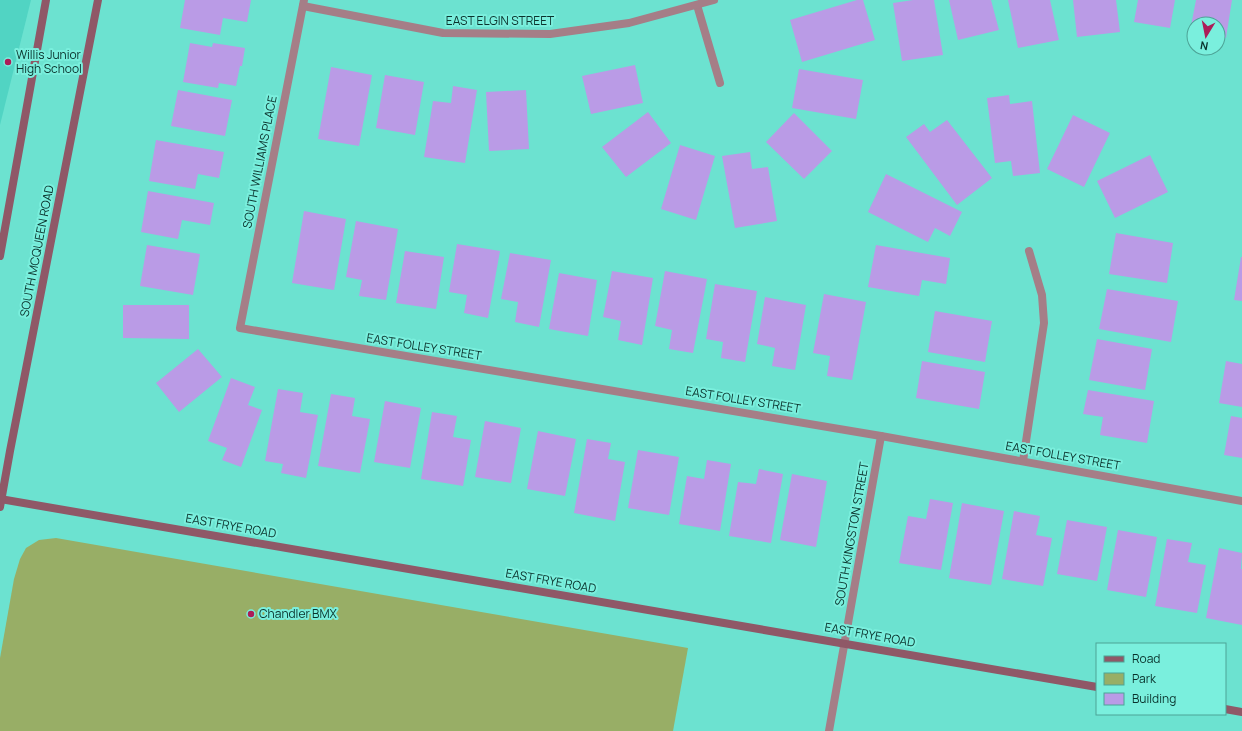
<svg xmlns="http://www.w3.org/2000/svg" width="1242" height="731" font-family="Manrope,sans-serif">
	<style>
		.built { fill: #51d4c3 }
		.green { fill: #98ae66 }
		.building { fill: #ba9be6 }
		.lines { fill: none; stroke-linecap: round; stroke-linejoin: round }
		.street { stroke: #a57e87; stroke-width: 8 }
		.secondary { stroke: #8f5867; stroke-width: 8 }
		.poi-dot { fill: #ac1d58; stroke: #7aefdd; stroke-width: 1.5 }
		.labels { text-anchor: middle; stroke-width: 4; stroke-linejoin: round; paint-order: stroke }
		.street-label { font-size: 12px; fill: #0a322c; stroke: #7aefdd }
		.poi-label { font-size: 12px; fill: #0a322c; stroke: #7aefdd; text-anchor: start }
	</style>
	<rect width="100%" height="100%" fill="#6ce2d0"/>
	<path class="built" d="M0 0H31L0 125Z"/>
	<path class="green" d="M56 538 688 648 673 731H0V658L14 579 20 559 26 548 39 540Z"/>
	<g class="building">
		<path d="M185 0H251L247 22 223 18 220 35 180 28Z"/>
		<path d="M857 0H863L875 40 802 62 790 20Z"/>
		<path d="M913 0H934L943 55 902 61 893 3Z"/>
		<path d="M949 0H991L999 30 958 40Z"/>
		<path d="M1008 0H1050L1059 40 1018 48Z"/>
		<path d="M1073 0H1116L1120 32 1077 37Z"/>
		<path d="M1138 0H1175L1170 28 1134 22Z"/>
		<path d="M1196 0H1232L1226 38 1218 36V24H1194V32L1190 31Z"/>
		<path d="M190 43 212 47 213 43 245 48 242 66H240L236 86 219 83 218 88 183 82Z"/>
		<path d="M635 65 643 103 591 114 582 76Z"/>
		<path d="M331 67 372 75 359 146 318 139Z"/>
		<path d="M799 69 863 80 856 119 792 108Z"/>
		<path d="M385 75 424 82 415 135 376 128Z"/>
		<path d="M453 86 477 90 465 163 424 157 433 101 451 103Z"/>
		<path d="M178 90 232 100 225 136 171 126Z"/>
		<path d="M526 90 529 149 489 151 486 92Z"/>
		<path d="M1009 95 1010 104 1032 101 1040 173 1013 176 1011 161 995 163 987 98Z"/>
		<path d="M648 112 671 143 626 177 602 147Z"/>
		<path d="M794 113 832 151 804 179 766 142Z"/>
		<path d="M1073 115 1110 133 1084 187 1047 169Z"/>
		<path d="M947 120 992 178 957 205 906 137 924 124 930 132Z"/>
		<path d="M156 140 224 152 219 178 198 174 195 189 149 181Z"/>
		<path d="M680 145 715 156 696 220 661 209Z"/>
		<path d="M750 152 752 169 768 167 777 221 735 228 722 156Z"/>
		<path d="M1150 155 1168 192 1115 218 1097 181Z"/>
		<path d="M886 174 962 212 950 236 935 228 928 242 868 212Z"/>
		<path d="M148 191 214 203 210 225 182 220 178 239 141 232Z"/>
		<path d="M304 211 346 219 334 290 292 283Z"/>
		<path d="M356 221 398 229 386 300 359 296 362 280 346 277Z"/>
		<path d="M1116 233 1173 243 1167 283 1109 274Z"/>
		<path d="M457 244 500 251 488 318 464 313 467 295 449 292Z"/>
		<path d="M147 245 200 254 193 295 140 286Z"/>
		<path d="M876 245 950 258 946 284 922 280 919 296 868 287Z"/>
		<path d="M405 251 444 257 436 309 396 303Z"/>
		<path d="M510 253 551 260 539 327 515 322 518 302 501 299Z"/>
		<path d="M1241 257H1242V301L1234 300Z"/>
		<path d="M612 271 653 278 642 345 618 340 621 321 603 317Z"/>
		<path d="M665 271 707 279 693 353 669 349 672 330 655 326Z"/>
		<path d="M559 273 597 280 588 336 549 329Z"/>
		<path d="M715 284 757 291 745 362 721 358 723 342 706 339Z"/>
		<path d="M1107 289 1178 301 1171 342 1099 329Z"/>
		<path d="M824 294 866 302 852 380 827 376 830 356 813 353Z"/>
		<path d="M765 297 806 305 795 370 772 366 775 348 757 344Z"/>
		<path d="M123 305H189V339L123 338Z"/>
		<path d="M935 311 992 321 985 362 928 352Z"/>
		<path d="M1097 339 1152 349 1145 390 1089 380Z"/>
		<path d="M198 349 222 377 179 412 156 383Z"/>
		<path d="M922 361 985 372 979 409 916 398Z"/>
		<path d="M1226 361 1242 364V407L1219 403Z"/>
		<path d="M231 378 255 387 248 405 262 410 241 467 222 460 227 448 208 441Z"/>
		<path d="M278 389 303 393 300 412 318 415 306 478 281 473 283 464 265 461Z"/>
		<path d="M1088 390 1154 401 1147 443 1100 435 1103 417 1083 414Z"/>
		<path d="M331 394 355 398 352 416 370 419 360 473 318 466Z"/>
		<path d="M385 401 421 408 410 468 374 462Z"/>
		<path d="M432 412 457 416 453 437 471 440 463 486 421 479Z"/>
		<path d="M1231 416 1242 418V458L1224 455Z"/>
		<path d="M485 421 521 428 511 483 475 477Z"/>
		<path d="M538 431 576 439 565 496 527 489Z"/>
		<path d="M587 439 611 443 608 459 625 462 615 521 574 513Z"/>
		<path d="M638 450 679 457 669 515 628 508Z"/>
		<path d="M707 460 731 464 720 531 679 524 687 476 704 479Z"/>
		<path d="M759 469 783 474 771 543 729 536 738 482 756 484Z"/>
		<path d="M792 474 827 481 816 547 780 540Z"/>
		<path d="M930 499 953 503 941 570 899 563 908 516 926 519Z"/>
		<path d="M962 503 1004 511 991 585 949 578Z"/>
		<path d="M1014 511 1040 516 1036 535 1052 538 1043 586 1002 579Z"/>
		<path d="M1067 520 1107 527 1097 581 1057 574Z"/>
		<path d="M1118 530 1157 537 1146 597 1107 590Z"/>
		<path d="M1167 539 1192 543 1188 562 1206 565 1197 613 1155 606Z"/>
		<path d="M1219 548 1242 553 1241 569H1242V625L1206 618Z"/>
	</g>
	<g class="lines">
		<g class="street">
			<path d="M304 0 240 328 881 436 1242 501"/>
			<path d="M697 5 720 83"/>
			<path d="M303 6 443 33 550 34 629 23 714 0"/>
			<path d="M1023 461 1044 323 1042 295 1029 251"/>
			<path d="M829 731 881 436"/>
		</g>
		<g class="secondary">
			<path d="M0 256 46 0"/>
			<path d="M0 499 1097 687"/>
			<path d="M0 507 10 451 98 0"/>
			<path d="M1225 709 1242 712"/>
		</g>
	</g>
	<g class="poi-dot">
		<circle cx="8" cy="62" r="4"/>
		<circle cx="251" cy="614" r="4"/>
	</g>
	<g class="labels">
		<g class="street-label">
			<text x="500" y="25">EAST ELGIN STREET</text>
			<text transform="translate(260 162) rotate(-79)" y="4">SOUTH WILLIAMS PLACE</text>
			<text transform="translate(37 251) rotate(-79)" y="4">SOUTH MCQUEEN ROAD</text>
			<text transform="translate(424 347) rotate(9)" y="4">EAST FOLLEY STREET</text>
			<text transform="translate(743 400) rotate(9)" y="4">EAST FOLLEY STREET</text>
			<text transform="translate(1063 456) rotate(10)" y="4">EAST FOLLEY STREET</text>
			<text transform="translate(231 526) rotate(10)" y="4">EAST FRYE ROAD</text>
			<text transform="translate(852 534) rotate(-80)" y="4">SOUTH KINGSTON STREET</text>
			<text transform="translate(551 581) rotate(10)" y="4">EAST FRYE ROAD</text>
			<text transform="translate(870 635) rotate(10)" y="4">EAST FRYE ROAD</text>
		</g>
		<g class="poi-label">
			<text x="16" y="59">Willis Junior<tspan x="16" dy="14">High School</tspan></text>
			<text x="259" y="618">Chandler BMX</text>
		</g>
	</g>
	<rect x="1096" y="643" width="130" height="72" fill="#7aefdd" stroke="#4da396"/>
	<rect x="1104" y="656" width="20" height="6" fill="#8f5867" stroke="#4da396"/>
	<text x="1132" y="663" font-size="12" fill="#0a322c">Road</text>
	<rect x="1104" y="673" width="20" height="12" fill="#98ae66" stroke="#4da396"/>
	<text x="1132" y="683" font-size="12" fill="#0a322c">Park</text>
	<rect x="1104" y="693" width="20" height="12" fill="#ba9be6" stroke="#4da396"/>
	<text x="1132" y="703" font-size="12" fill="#0a322c">Building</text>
	<g transform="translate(1206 36) rotate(190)"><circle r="19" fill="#7aefdd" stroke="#4da396"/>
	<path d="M0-3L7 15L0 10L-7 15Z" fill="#ac1d58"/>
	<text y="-6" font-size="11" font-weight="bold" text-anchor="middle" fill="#0a322c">N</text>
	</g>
</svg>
